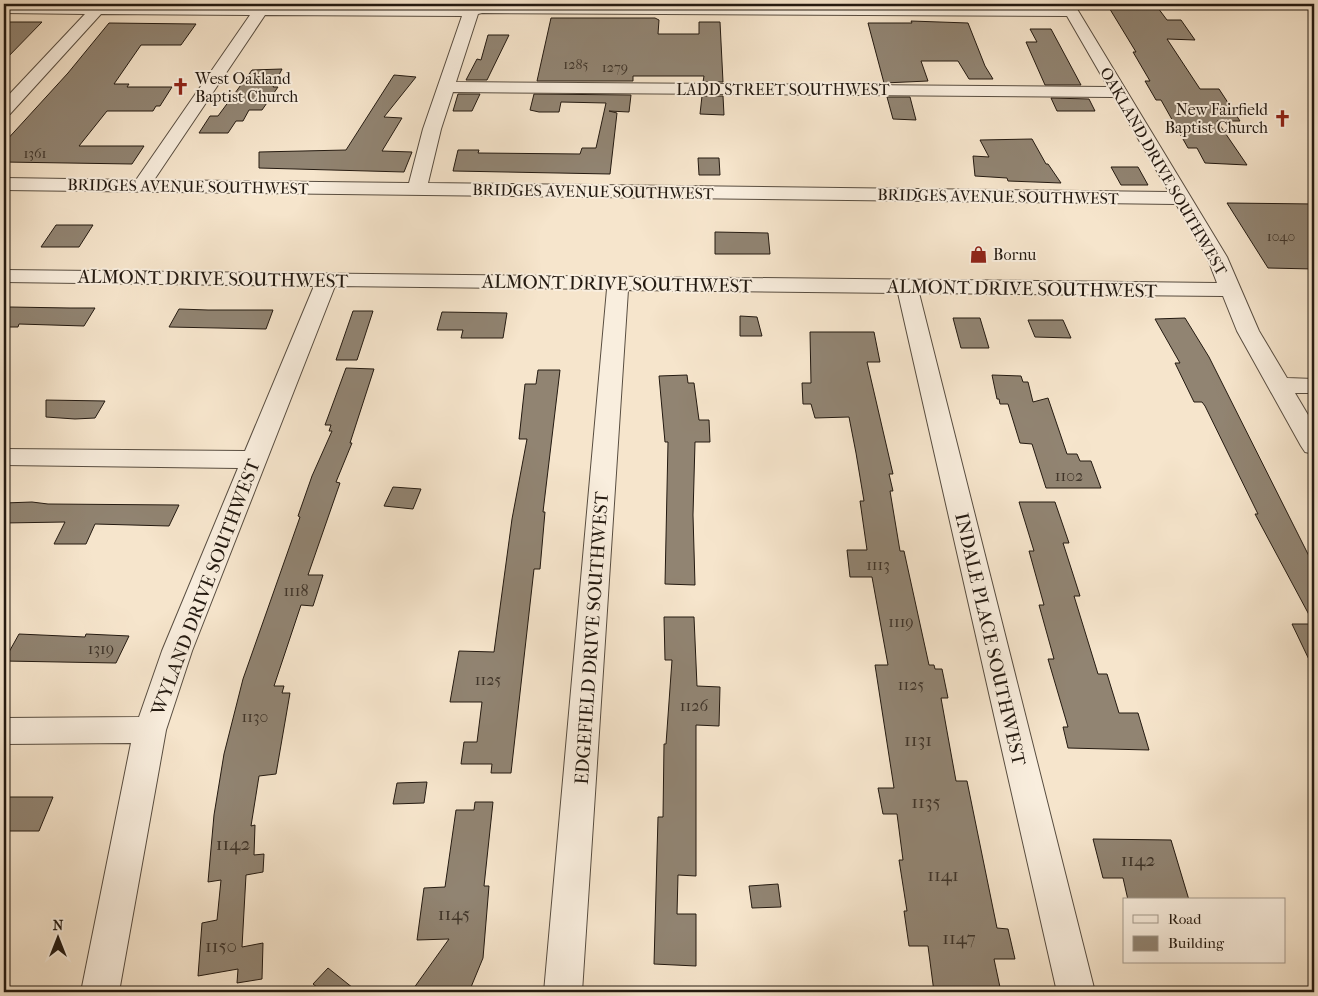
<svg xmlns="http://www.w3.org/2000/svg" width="1318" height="996" font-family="'IM FELL French Canon',serif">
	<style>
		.building { fill: #918472; stroke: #241a11 }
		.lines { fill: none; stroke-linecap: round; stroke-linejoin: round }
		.minor-casing { stroke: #584d40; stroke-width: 2 }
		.minor { fill: #f9eede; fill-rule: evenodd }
		.labels { text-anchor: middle; stroke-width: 4; stroke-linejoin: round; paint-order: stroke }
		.far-number-label { font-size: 14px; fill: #3f3429 }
		.far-poi-label { font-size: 16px; fill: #241a11; stroke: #f9eede; text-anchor: start }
		.far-street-label { font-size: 16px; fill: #241a11; stroke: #f9eede }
		.number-label { font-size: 16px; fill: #3f3429 }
		.street-label { font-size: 19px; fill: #241a11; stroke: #f9eede }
		.near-number-label { font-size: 19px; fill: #3f3429 }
	</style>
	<rect width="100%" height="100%" fill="#f6e5cc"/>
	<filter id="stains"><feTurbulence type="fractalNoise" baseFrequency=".004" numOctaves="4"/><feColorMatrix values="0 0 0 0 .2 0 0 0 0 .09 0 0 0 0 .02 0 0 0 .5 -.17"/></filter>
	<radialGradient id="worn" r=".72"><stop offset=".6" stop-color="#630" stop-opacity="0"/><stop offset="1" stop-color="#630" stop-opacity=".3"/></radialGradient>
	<g class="building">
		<path d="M1108 6H1149L1158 8 1167 20H1181L1195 40 1167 39 1200 89H1219L1240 121H1217L1247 165 1205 163 1197 148H1188L1161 100H1156L1145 81H1150L1133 52H1136Z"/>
		<path d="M551 18H655L659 20 658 34H699V22H720L723 82H703L704 76H633V81H537Z"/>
		<path d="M911 21 968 23 985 66 993 79H969L958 61H921L928 81 884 83 868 23H912Z"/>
		<path d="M4 22H42L4 61Z"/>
		<path d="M109 23 196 24 181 45H141L114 84H129L127 87H172L160 106H156L153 111H107L79 146H144L132 164 4 162V143L68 73Z"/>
		<path d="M1030 29H1051L1081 85H1045L1026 42H1037Z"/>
		<path d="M488 35H509L487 80H466L477 59 481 60Z"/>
		<path d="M282 69 273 87H278L262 110H249L243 121H236L228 133H199L210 116H218L252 70Z"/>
		<path d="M394 75 416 77 384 117 402 118 382 151 412 152 404 172 259 168V152L346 150Z"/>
		<path d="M458 94H480L472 111H453Z"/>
		<path d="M534 94 631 95 629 112 609 111 617 113 610 174 453 171 458 150H479L478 153 580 154 582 148H596L606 103 561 102 559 112H539L530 110Z"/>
		<path d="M702 96H723L724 115 700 114Z"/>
		<path d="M887 97H910L916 120 893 119Z"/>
		<path d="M1051 98 1089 99 1095 111H1057Z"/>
		<path d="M1032 139 1046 164H1048L1061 183 1008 181 1007 178 975 176 973 156 989 157 980 140Z"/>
		<path d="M698 158H719L720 175H699Z"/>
		<path d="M1111 167H1138L1148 185H1121Z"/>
		<path d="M1227 203 1314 204V269L1268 268Z"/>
		<path d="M56 225H93L79 247H41Z"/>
		<path d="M715 232 768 233 770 254H715Z"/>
		<path d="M10 307 70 308H95L84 326 19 324 18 327H4V315Z"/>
		<path d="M179 309 208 310H273L266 329 169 327Z"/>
		<path d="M353 311H373L357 360H336Z"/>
		<path d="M442 312 507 313 503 338H461L463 330H437Z"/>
		<path d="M740 316 757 317 762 336H740Z"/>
		<path d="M953 318H980L989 348H961Z"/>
		<path d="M1185 318 1209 357 1314 566V670L1292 624H1314L1255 514H1258L1205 406 1202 402H1194L1175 363H1180L1155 319Z"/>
		<path d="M1028 320H1063L1071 338 1035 337Z"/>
		<path d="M810 332H874L880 362H867L893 474H889L893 491H890L900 551H904L929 665H934L935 669H942L948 698H941L956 781H967L997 928 1008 929 1015 959H994L1001 992H934L928 946H909L904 911H907L899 860H903L897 814H883L878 788H894L875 665H888L872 577H850L847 550H867L860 501H864L856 453 849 417 815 418 811 404H803L802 383H811Z"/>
		<path d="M346 368 374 369 350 443H352L336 482 340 483 308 575H323L313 606 301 605 274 686H284L282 693H290L276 774 259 776 251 826 255 825 254 855 264 854 263 872 246 875 242 947 263 943 262 979 237 983 238 969 198 976 202 923 217 920 221 880 208 882 214 815 224 754 243 679 300 517 298 516 312 476 332 431H329L331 425H325Z"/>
		<path d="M538 370H560L543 512H545L540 569H534L511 773H491L492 764H461L464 742H477L482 702H450L459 651 494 652 512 519 527 439H519L525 384H536Z"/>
		<path d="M687 375 688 383H694L699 420H709L710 442H695L693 515 695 585 665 584 668 442H665L659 376Z"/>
		<path d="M992 375 1021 376 1023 382H1028L1033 402 1048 398 1067 454H1077L1080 461H1091L1101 488H1046L1032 444 1020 443 1008 404H1000L999 399H997Z"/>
		<path d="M46 400 105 401 95 418 75 419 46 417Z"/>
		<path d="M393 487 421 489 413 509 384 506Z"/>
		<path d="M32 502 48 504 179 505 169 526 95 524 86 544H54L65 522 4 523V503Z"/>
		<path d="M1019 502H1055L1069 543H1063L1080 596H1074L1098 674H1107L1119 713H1138L1149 750 1068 748 1063 727H1068L1048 659H1054L1039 605H1044L1029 551H1034Z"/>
		<path d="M664 617H694L697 686 720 687 719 726 696 725V876L678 875 677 914H696V966L654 964 658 817H663L664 744H666L672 660H665Z"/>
		<path d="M19 634 85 637 86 634 129 636 116 663 4 661Z"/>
		<path d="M427 782 424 803 393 804 397 783Z"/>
		<path d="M4 797H53L39 831H4Z"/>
		<path d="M475 802H493L484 886H489L483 958 469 992H411L449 939 417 940 424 888 445 887 456 810H474Z"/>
		<path d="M1093 839 1171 840 1189 900H1128L1123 878H1103Z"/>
		<path d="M778 884 781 907 752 908 749 886Z"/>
		<path d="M328 968 358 992H323L313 984Z"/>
	</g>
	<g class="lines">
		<defs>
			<path id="minor" d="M478 4 1062 7 1060 4H1074L1227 257 1259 331 1287 378 1314 379V393H1295L1314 425V454L1305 452 1301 446 1237 331 1223 296 919 293 1095 992H1057L898 293 628 290 582 992H544L607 289 335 286 192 651 166 730 119 992H81L131 743 4 744V718L139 717 162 651 238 468 4 465V449L245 451 314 286 4 282V270L1217 283 1207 257 1176 204 4 190V178L136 180 250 15 101 14 10 114 4 115V100L85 14 4 13V5L468 7ZM482 13 1067 16 1108 87 456 82 478 14ZM265 15 462 16 423 129 409 183 154 180ZM453 92 1114 97 1169 192 428 183 441 129Z"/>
		</defs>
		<use href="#minor" class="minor-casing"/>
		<use href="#minor" class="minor"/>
	</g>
	<defs>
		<symbol id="church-bare" viewBox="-9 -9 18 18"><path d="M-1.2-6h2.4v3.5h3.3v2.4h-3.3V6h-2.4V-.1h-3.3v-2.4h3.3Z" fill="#8f2418" stroke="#f9eede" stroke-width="2.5" paint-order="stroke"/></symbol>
		<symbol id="shop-bare" viewBox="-9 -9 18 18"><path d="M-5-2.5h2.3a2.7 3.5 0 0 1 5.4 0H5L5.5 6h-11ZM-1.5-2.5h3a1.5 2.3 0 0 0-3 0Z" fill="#8f2418" stroke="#f9eede" stroke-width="2.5" paint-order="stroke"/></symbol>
	</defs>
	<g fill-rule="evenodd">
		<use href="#church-bare" x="168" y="74" width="25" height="25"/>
		<use href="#church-bare" x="1270" y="106" width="25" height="25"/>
		<use href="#shop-bare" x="966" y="242" width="25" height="25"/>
	</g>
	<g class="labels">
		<g class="far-number-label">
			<text x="576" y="69">1285</text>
			<text x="615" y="72">1279</text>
			<text x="35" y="158">1361</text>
			<text x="1281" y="241">1040</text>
		</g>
		<g class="far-poi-label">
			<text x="195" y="84">West Oakland<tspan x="195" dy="18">Baptist Church</tspan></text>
			<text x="1268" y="115" text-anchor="end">New Fairfield<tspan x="1268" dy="18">Baptist Church</tspan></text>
			<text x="993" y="260">Bornu</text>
		</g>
		<g class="far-street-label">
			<text x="783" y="95">LADD STREET SOUTHWEST</text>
			<text transform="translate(1164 171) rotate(60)" y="6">OAKLAND DRIVE SOUTHWEST</text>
			<text transform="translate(188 186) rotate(1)" y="6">BRIDGES AVENUE SOUTHWEST</text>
			<text transform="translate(593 191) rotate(1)" y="6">BRIDGES AVENUE SOUTHWEST</text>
			<text transform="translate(998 196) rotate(1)" y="6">BRIDGES AVENUE SOUTHWEST</text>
		</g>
		<g class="number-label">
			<text x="1069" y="481">1102</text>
			<text x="878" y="570">1113</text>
			<text x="296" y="596">1118</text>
			<text x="901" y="627">1119</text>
			<text x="101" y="654">1319</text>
			<text x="488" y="685">1125</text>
			<text x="911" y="690">1125</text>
			<text x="694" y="711">1126</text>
			<text x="255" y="722">1130</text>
		</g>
		<g class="street-label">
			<text transform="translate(213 278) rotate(1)" y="7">ALMONT DRIVE SOUTHWEST</text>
			<text transform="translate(617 283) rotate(1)" y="7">ALMONT DRIVE SOUTHWEST</text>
			<text transform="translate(1022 288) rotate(1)" y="7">ALMONT DRIVE SOUTHWEST</text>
			<text transform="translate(205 587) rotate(-69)" y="7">WYLAND DRIVE SOUTHWEST</text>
			<text transform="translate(591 638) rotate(-86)" y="7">EDGEFIELD DRIVE SOUTHWEST</text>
			<text transform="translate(991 639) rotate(77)" y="7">INDALE PLACE SOUTHWEST</text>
		</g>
		<g class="near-number-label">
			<text x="918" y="746">1131</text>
			<text x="926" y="808">1135</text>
			<text x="233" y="850">1142</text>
			<text x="1138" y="866">1142</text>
			<text x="943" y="881">1141</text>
			<text x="454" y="920">1145</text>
			<text x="959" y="944">1147</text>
			<text x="221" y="952">1150</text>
		</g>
	</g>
	<rect width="1318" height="996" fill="none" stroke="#f6e5cc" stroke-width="20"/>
	<rect x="5" y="5" width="1308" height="986" fill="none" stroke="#241a11" stroke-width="2.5"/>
	<rect x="10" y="10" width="1298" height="976" fill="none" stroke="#241a11"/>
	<rect x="1123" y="898" width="162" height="65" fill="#f9eede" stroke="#a4998c"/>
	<rect x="1133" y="915" width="25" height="8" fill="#f9eede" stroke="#a4998c"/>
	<text x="1168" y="924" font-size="15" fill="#241a11">Road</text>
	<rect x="1133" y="936" width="25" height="15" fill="#918472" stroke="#a4998c"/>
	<text x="1168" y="948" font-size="15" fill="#241a11">Building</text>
	<g transform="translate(58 938)" stroke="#f9eede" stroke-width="4" paint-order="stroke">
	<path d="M0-4L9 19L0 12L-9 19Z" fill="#241a11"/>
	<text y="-8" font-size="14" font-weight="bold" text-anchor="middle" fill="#241a11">N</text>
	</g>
	<rect width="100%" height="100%" filter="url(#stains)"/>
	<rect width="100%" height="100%" fill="url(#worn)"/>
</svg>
